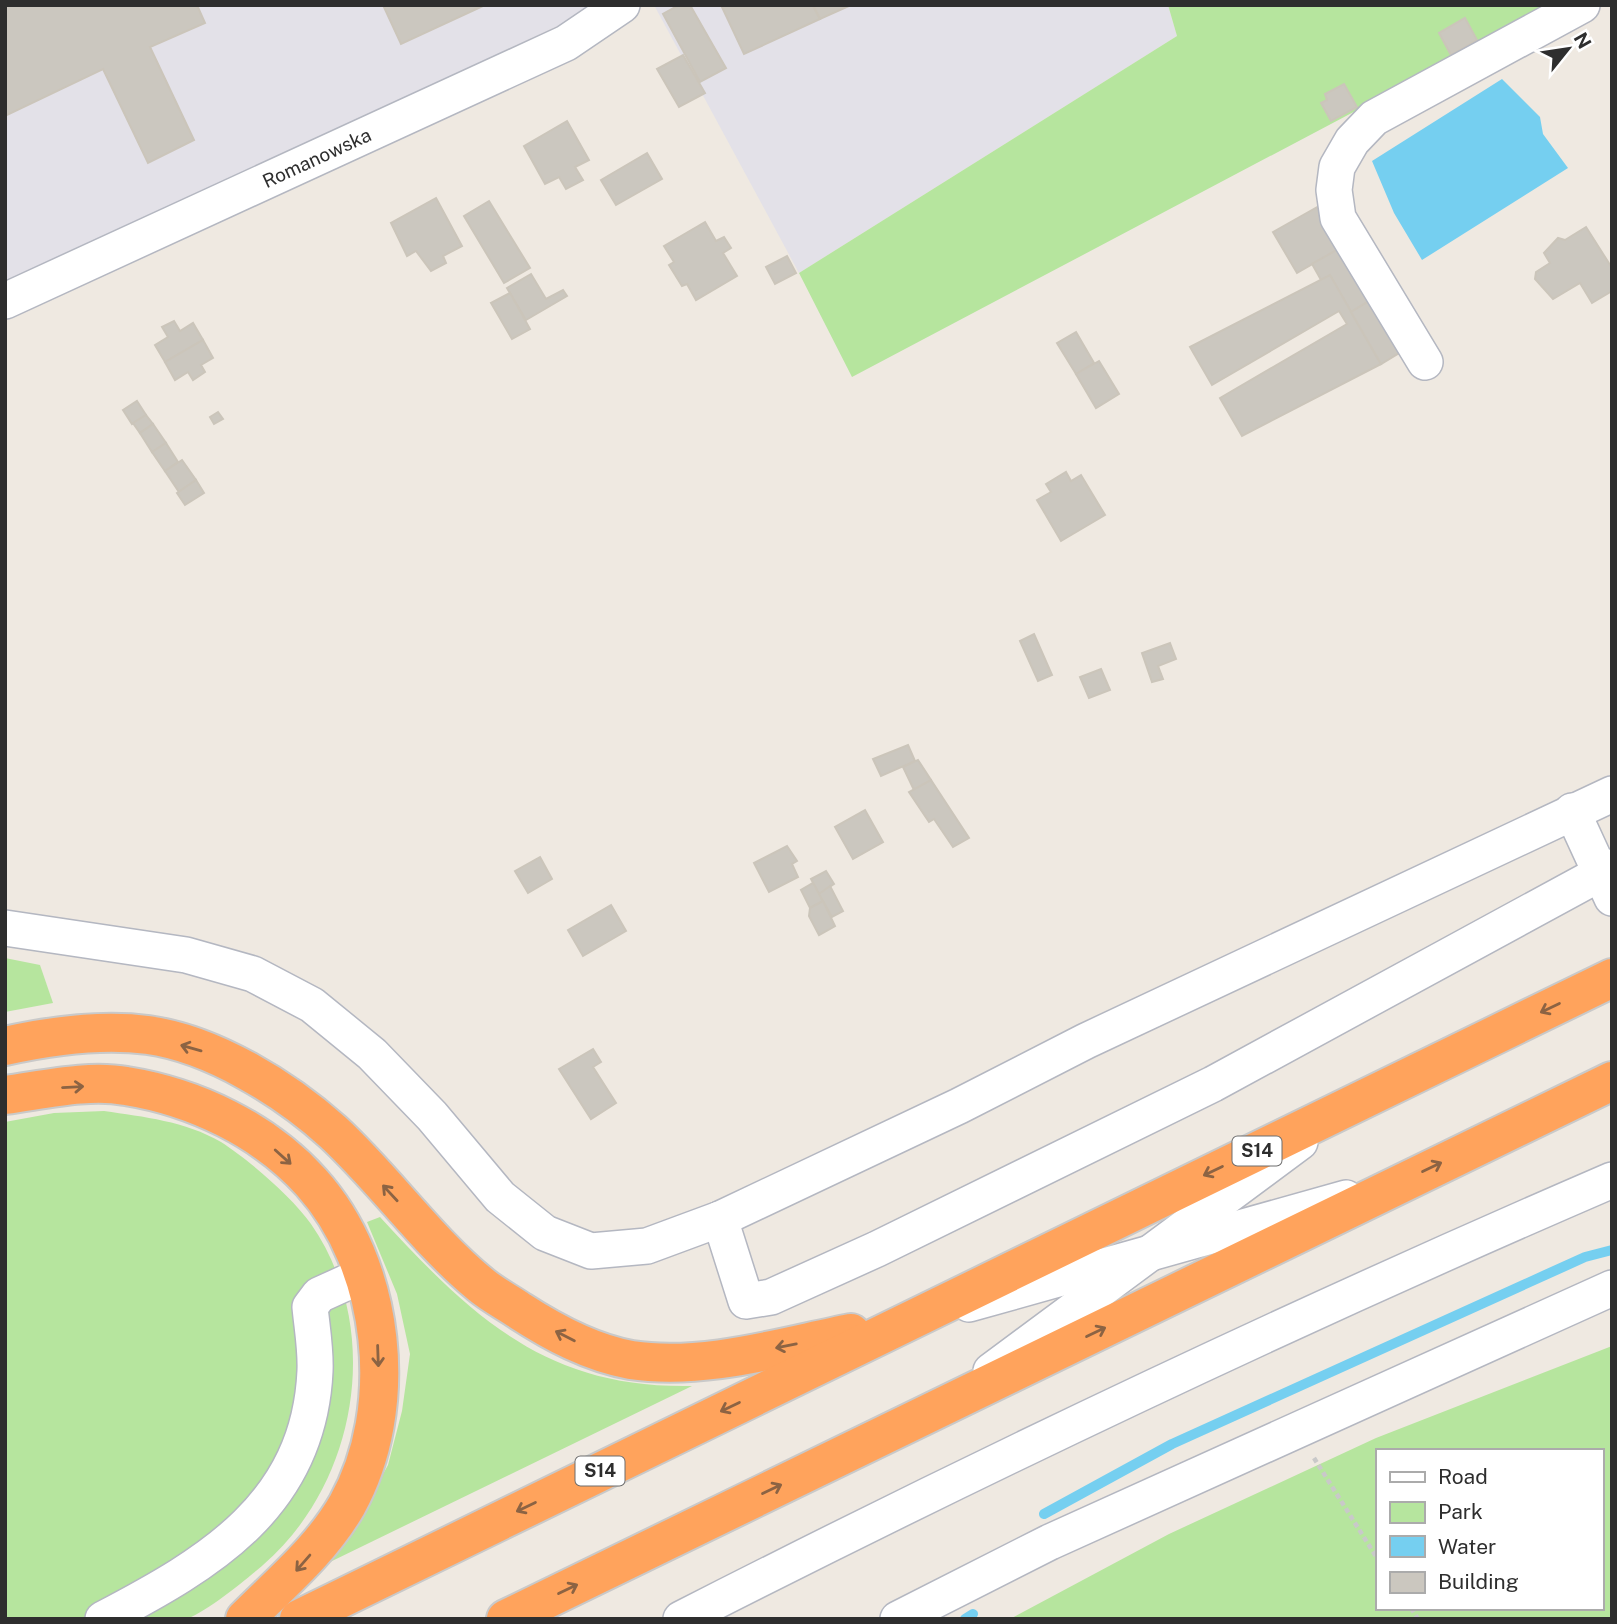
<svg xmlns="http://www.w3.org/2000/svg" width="1617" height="1624" font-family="'Public Sans',sans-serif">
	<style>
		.industrial { fill: #e3e1e8 }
		.green { fill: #b6e59e; fill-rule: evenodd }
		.water { fill: #75cff0 }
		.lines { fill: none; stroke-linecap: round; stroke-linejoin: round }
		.stream { stroke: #75cff0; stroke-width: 10 }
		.building { fill: #cbc7bf; stroke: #cbc5ba; stroke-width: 2 }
		.minor-casing { stroke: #b4b7c1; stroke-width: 38 }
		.highway-casing { stroke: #c9c9c9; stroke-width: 42 }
		.path { stroke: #c9c9c9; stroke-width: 4.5; stroke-dasharray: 5 3.5; stroke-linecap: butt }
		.minor { stroke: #fff; stroke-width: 35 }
		.highway { stroke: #ffa35c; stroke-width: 38 }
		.oneway { stroke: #8c6343 }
		.labels { text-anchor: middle; stroke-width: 5; stroke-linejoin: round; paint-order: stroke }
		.shield { fill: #fff; stroke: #6d6d6d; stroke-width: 2 }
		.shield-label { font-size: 18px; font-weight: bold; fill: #2e2e2e }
		.street-label { font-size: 19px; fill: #2e2e2e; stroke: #fff }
	</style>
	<rect width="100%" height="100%" fill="#efe9e1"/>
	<g class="industrial">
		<path d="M5 5H602L5 286Z"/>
		<path d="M654 5H1168L1177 36 799 273Z"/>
	</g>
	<g class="green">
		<path d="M1168 5H1556L852 377 799 273 1177 36Z"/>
		<path d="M5 958 40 965 53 1003 5 1012Z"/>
		<path d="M104 1111C144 1117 185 1121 221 1142 249 1160 292 1197 311 1224 384 1329 358 1483 263 1565 248 1578 203 1615 185 1619 169 1622 149 1619 132 1619 90 1619 48 1619 5 1619V1122L54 1113Z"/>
		<path d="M380 1217C473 1318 547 1389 692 1386L330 1562 359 1518 388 1465 402 1411 410 1354 397 1294 367 1222Z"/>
		<path d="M1612 1346V1619H1010L1169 1534 1376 1438ZM1377 1451H1601V1608H1377Z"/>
	</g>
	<path class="water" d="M1502 79 1540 117 1543 134 1568 168 1422 260 1394 213 1372 161Z"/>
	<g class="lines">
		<g class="stream">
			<path d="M1044 1514 1172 1444 1585 1257 1612 1250"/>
			<path d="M965 1619 973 1614"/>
		</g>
	</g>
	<g class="building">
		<path d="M5 5H197L205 23 150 47 194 140 148 163 103 69 5 116Z"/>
		<path d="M383 5H485L401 44Z"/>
		<path d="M679 5H690L726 68 700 82 663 14Z"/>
		<path d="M721 5H813L820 19 744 54Z"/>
		<path d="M813 5H851L820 19Z"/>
		<path d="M1465 18 1477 40 1451 55 1439 33Z"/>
		<path d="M683 55 705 93 679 107 657 69Z"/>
		<path d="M1344 84 1357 107 1331 121 1321 103 1327 100 1325 94Z"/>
		<path d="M567 121 589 160 575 167 583 180 566 189 559 177 545 184 524 146Z"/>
		<path d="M647 153 662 179 616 205 601 180Z"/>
		<path d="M436 198 462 246 443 256 446 263 431 271 416 251 407 256 391 223Z"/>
		<path d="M489 201 530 268 504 283 464 216Z"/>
		<path d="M1319 206 1342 247 1297 273 1273 232Z"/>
		<path d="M705 222 716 241 724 237 731 248 723 253 737 276 696 300 687 284 682 286 669 265 674 262 664 246Z"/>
		<path d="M1586 227 1612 268V291L1592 303 1580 283 1553 299 1535 279 1536 272 1550 263 1544 253 1558 238 1565 240Z"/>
		<path d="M1342 247 1372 299 1351 312 1330 275 1321 280 1312 264Z"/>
		<path d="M787 256 796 273 775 284 766 267Z"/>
		<path d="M531 274 546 299 563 290 567 296 526 320 507 288Z"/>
		<path d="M1330 275 1381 364 1242 436 1220 398 1347 324 1339 311 1212 385 1190 347Z"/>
		<path d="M510 293 530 329 512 339 491 303Z"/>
		<path d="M1376 297 1406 349 1381 364 1351 312Z"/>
		<path d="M174 321 180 331 193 323 203 340 165 362 155 345 168 337 162 327Z"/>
		<path d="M1076 332 1094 363 1076 374 1057 343Z"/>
		<path d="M203 340 213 358 201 365 205 372 193 380 188 372 175 380 165 362Z"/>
		<path d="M1099 361 1119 394 1096 408 1076 374Z"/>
		<path d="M137 401 146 415 132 424 123 410Z"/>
		<path d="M218 412 223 419 214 424 210 417Z"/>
		<path d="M146 415 153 424 140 433 133 423Z"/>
		<path d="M153 424 166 443 152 452 140 433Z"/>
		<path d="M166 443 178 462 165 471 152 452Z"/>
		<path d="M182 460 196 480 179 492 165 471Z"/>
		<path d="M1066 472 1071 481 1081 475 1105 515 1061 541 1037 500 1051 492 1046 484Z"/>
		<path d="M196 480 204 493 185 505 177 493Z"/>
		<path d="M1034 634 1052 675 1038 681 1020 641Z"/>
		<path d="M1170 643 1176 659 1158 666 1163 679 1152 682 1142 653Z"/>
		<path d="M1101 669 1110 690 1089 698 1080 677Z"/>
		<path d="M908 745 915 761 881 776 873 759Z"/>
		<path d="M918 760 931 780 914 790 903 767Z"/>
		<path d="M931 780 969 838 953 847 934 819 929 822 909 792Z"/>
		<path d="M865 810 883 842 853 859 835 827Z"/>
		<path d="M787 846 797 861 792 864 798 877 769 892 754 863Z"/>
		<path d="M540 857 552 879 528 893 515 871Z"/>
		<path d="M826 871 834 884 819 894 811 879Z"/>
		<path d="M813 883 823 901 810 908 801 890Z"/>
		<path d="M830 886 843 911 832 917 819 894Z"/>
		<path d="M823 901 835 926 819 935 809 916 810 908Z"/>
		<path d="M611 905 626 931 583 956 568 930Z"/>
		<path d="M593 1049 601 1062 593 1067 616 1103 591 1119 559 1069Z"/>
	</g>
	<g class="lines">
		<defs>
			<g id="minor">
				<path id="s1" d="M5 301 566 43 622 5"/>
				<path d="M1425 362 1338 218 1334 190 1337 167 1352 141 1374 118 1582 5"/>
				<path d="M1572 811 1612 898"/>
				<path d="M5 928 186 955 253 974 312 1005 372 1054 432 1116 500 1197 545 1233 591 1251 647 1246 720 1219 959 1106 1086 1041 1612 794"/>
				<path d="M720 1219 746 1301 771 1297 877 1249 1213 1084 1612 867"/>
				<path d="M969 1304 1346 1198"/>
				<path d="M991 1371 1300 1142"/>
				<path d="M103 1619C210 1563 309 1505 315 1371 316 1350 312 1328 310 1307L319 1295 363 1275"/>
				<path d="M681 1619C987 1463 1297 1316 1612 1180"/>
				<path d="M898 1619 1050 1542 1612 1288"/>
			</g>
			<g id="highway">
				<path d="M5 1046C50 1036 102 1029 148 1035 213 1044 285 1089 333 1132 385 1180 426 1240 481 1285 493 1295 507 1302 520 1311 554 1333 591 1353 631 1360 703 1371 781 1347 851 1333"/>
				<path d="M5 1095C43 1090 88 1079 126 1086 195 1097 264 1130 311 1182 386 1265 401 1408 347 1505 321 1550 281 1583 245 1619"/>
				<path d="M299 1619 1612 978"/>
				<path d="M506 1619 1612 1081"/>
			</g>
		</defs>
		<use href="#minor" class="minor-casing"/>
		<use href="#highway" class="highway-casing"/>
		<g class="path">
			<path d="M1314 1458 1377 1558"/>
			<path d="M1411 1608 1418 1619"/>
		</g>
		<use href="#minor" class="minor"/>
		<use href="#highway" class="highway"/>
	</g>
	<defs><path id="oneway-shaft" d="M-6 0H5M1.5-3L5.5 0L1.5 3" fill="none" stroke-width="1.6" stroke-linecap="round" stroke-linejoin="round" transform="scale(1.75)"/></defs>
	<g class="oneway">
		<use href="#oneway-shaft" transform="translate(1550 1008) rotate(154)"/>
		<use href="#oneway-shaft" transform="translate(191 1048) rotate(-164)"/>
		<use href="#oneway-shaft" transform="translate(73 1087) rotate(-3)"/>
		<use href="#oneway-shaft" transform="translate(283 1157) rotate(42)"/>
		<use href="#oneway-shaft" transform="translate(1432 1167) rotate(-26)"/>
		<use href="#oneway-shaft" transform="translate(1213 1171) rotate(154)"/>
		<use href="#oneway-shaft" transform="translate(390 1193) rotate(-133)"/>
		<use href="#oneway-shaft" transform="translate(1096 1332) rotate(-26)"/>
		<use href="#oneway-shaft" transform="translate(565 1336) rotate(-153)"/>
		<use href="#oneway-shaft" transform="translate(786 1346) rotate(169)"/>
		<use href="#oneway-shaft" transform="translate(378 1356) rotate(88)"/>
		<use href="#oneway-shaft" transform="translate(730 1407) rotate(154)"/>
		<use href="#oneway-shaft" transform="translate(772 1489) rotate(-26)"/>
		<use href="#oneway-shaft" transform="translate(526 1507) rotate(154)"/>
		<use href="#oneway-shaft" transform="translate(303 1563) rotate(131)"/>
		<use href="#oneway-shaft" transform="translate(568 1589) rotate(-26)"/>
	</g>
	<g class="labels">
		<g class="shield">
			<rect x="1232.5" y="1136.5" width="49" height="29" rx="5"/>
			<rect x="575.5" y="1456.5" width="49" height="29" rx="5"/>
		</g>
		<g class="shield-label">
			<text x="1257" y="1157">S14</text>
			<text x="600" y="1477">S14</text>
		</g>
		<g class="street-label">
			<text dy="7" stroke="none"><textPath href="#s1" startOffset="343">Romanowska</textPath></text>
		</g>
	</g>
	<rect width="1617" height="1624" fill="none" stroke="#2e2e2e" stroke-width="14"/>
	<rect x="1376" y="1449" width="228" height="161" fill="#ffffff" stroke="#ababab" stroke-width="2"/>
	<rect x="1390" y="1472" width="35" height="10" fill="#ffffff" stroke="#ababab" stroke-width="2"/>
	<text x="1438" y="1484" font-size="21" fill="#2e2e2e">Road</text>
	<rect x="1390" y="1502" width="35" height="21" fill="#b6e59e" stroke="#ababab" stroke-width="2"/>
	<text x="1438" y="1519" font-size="21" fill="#2e2e2e">Park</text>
	<rect x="1390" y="1536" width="35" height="21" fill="#75cff0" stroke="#ababab" stroke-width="2"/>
	<text x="1438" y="1554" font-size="21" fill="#2e2e2e">Water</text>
	<rect x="1390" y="1572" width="35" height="21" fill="#cbc7bf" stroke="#ababab" stroke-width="2"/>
	<text x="1438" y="1589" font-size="21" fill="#2e2e2e">Building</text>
	<g transform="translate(1568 49) rotate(60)" stroke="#ffffff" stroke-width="5" paint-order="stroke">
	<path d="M0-5L12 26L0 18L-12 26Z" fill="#2e2e2e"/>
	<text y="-10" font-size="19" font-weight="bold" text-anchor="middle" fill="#2e2e2e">N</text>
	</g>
</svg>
